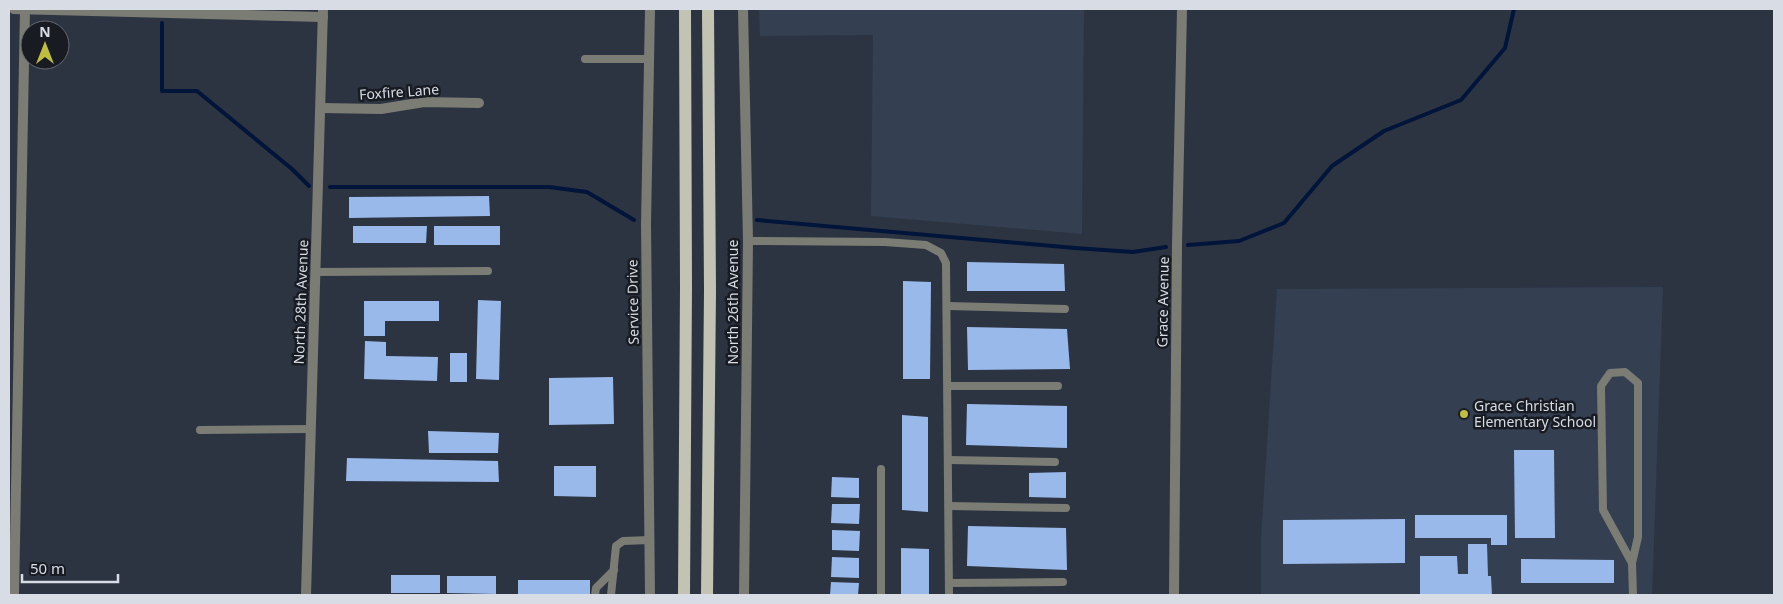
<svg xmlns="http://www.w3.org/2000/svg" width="1783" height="604" font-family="'Noto Sans',sans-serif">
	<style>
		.built { fill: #343f52 }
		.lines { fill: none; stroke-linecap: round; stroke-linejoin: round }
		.stream { stroke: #01153b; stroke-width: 4 }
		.building { fill: #9ab9eb }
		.service { stroke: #7b7c74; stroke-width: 8 }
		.minor { stroke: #7b7c74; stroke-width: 10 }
		.primary { stroke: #c3c3b3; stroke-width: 12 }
		.poi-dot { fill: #c0be41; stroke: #181c22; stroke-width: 2 }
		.labels { text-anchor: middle; stroke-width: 5; stroke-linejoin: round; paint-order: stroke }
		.street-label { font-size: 14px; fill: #d7dce5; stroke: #181c22 }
		.poi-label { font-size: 14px; fill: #d7dce5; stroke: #181c22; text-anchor: start }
	</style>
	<rect width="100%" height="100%" fill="#2c3442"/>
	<g class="built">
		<path d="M759 9H1084L1082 234 871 216 873 35 760 36Z"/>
		<path d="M1663 287 1652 595H1261V539L1277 289Z"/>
	</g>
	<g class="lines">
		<g class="stream">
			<path d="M162 23V91H197L292 169 309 186"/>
			<path d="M330 187H549L587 192 634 220"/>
			<path d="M757 220 1075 248 1133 252 1166 247"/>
			<path d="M1188 245 1239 241 1284 223 1332 166 1384 131 1461 100 1505 48 1514 9"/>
		</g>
	</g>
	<g class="building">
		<path d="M489 196 490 216 349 218V197Z"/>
		<path d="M353 226H427L426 243H353Z"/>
		<rect x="434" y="226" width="66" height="19"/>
		<path d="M967 262 1064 264 1065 291H967Z"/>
		<path d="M903 281 931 282 930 379H903Z"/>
		<path d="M478 300 501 301 499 380 476 379Z"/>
		<path d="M364 301H439V321H385V336H364Z"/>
		<path d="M967 327 1067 329 1070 369 968 370Z"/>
		<path d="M365 341 386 342V356L438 357 437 381 364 379Z"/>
		<rect x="450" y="353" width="17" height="29"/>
		<path d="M613 377 614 424 549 425V378Z"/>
		<path d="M967 404 1067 406V448L966 445Z"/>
		<path d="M902 415 928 417V512L902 510Z"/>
		<path d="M428 431 499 433 498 453H429Z"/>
		<path d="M1514 450H1554L1555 538H1515Z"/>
		<path d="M347 458 498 461 499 482 346 481Z"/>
		<path d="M554 466H596V497L554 496Z"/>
		<path d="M1066 472V498L1029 497V473Z"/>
		<path d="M832 477 859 478V498L831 497Z"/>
		<path d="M832 504H860L859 524 831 523Z"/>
		<path d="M1415 515H1507V545H1491V538H1415Z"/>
		<path d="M1405 519V563L1283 564V520Z"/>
		<path d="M968 526 1066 528 1067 570 967 566Z"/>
		<path d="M832 530 860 531 859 551 832 550Z"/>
		<path d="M1468 544H1487L1488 576H1491L1492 595H1420V556H1457L1458 574H1468Z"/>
		<path d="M901 548 929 549V595H901Z"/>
		<path d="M832 557 859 558V578L831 577Z"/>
		<path d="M1521 559 1614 560V583H1521Z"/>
		<rect x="391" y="575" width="49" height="18"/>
		<path d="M447 576H496V594L447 593Z"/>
		<rect x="518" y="580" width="72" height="15"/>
		<path d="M831 582 859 583 858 595H830Z"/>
	</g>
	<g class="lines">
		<g class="service">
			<path d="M585 59H649"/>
			<path d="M748 241 885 242 926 245 941 253 946 263 949 595"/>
			<path d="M316 272 488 271"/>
			<path d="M947 306 1065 309"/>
			<path d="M948 386H1058"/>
			<path d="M200 430 310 429"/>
			<path d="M948 460 1055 462"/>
			<path d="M881 469V595"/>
			<path d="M949 506 1066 508"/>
			<path d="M1632 563 1603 510 1601 386 1610 373 1625 372 1638 383V537L1632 563 1633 595"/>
			<path d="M949 583 1063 582"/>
			<path d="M595 595 596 588 614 570"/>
			<path d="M611 595 616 546 623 541 650 540"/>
		</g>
		<g class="minor">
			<path d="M14 9 323 17"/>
			<path d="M743 9 748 241 744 595"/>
			<path d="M321 108 381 109 424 102 479 103"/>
			<path d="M14 595 25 9"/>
			<path d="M306 595 323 9"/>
			<path d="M650 595 646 224 650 9"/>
			<path d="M1174 595 1177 244 1182 9"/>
		</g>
		<g class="primary">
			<path d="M684 595 686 287 685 9"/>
			<path d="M707 595 710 291 708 9"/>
		</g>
	</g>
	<circle class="poi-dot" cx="1464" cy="414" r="5"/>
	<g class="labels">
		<g class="street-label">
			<text transform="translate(399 92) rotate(-4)" y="5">Foxfire Lane</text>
			<text transform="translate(301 302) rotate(-88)" y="5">North 28th Avenue</text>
			<text transform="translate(633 302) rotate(-91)" y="5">Service Drive</text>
			<text transform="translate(733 302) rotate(-90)" y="5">North 26th Avenue</text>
			<text transform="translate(1163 302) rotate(-89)" y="5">Grace Avenue</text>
		</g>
		<g class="poi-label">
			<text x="1474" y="411">Grace Christian<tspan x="1474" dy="16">Elementary School</tspan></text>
		</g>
	</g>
	<rect width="1783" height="604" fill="none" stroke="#d7dce5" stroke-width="20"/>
	<g transform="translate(45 45)"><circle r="24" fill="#181c22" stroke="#646970"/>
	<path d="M0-4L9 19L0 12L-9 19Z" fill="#c0be41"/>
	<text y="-8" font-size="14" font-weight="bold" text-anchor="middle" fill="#d7dce5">N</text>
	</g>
	<path d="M22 574v8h96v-8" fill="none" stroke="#d7dce5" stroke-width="2.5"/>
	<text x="30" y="574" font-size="15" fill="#d7dce5" stroke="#181c22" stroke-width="4" paint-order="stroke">50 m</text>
</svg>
